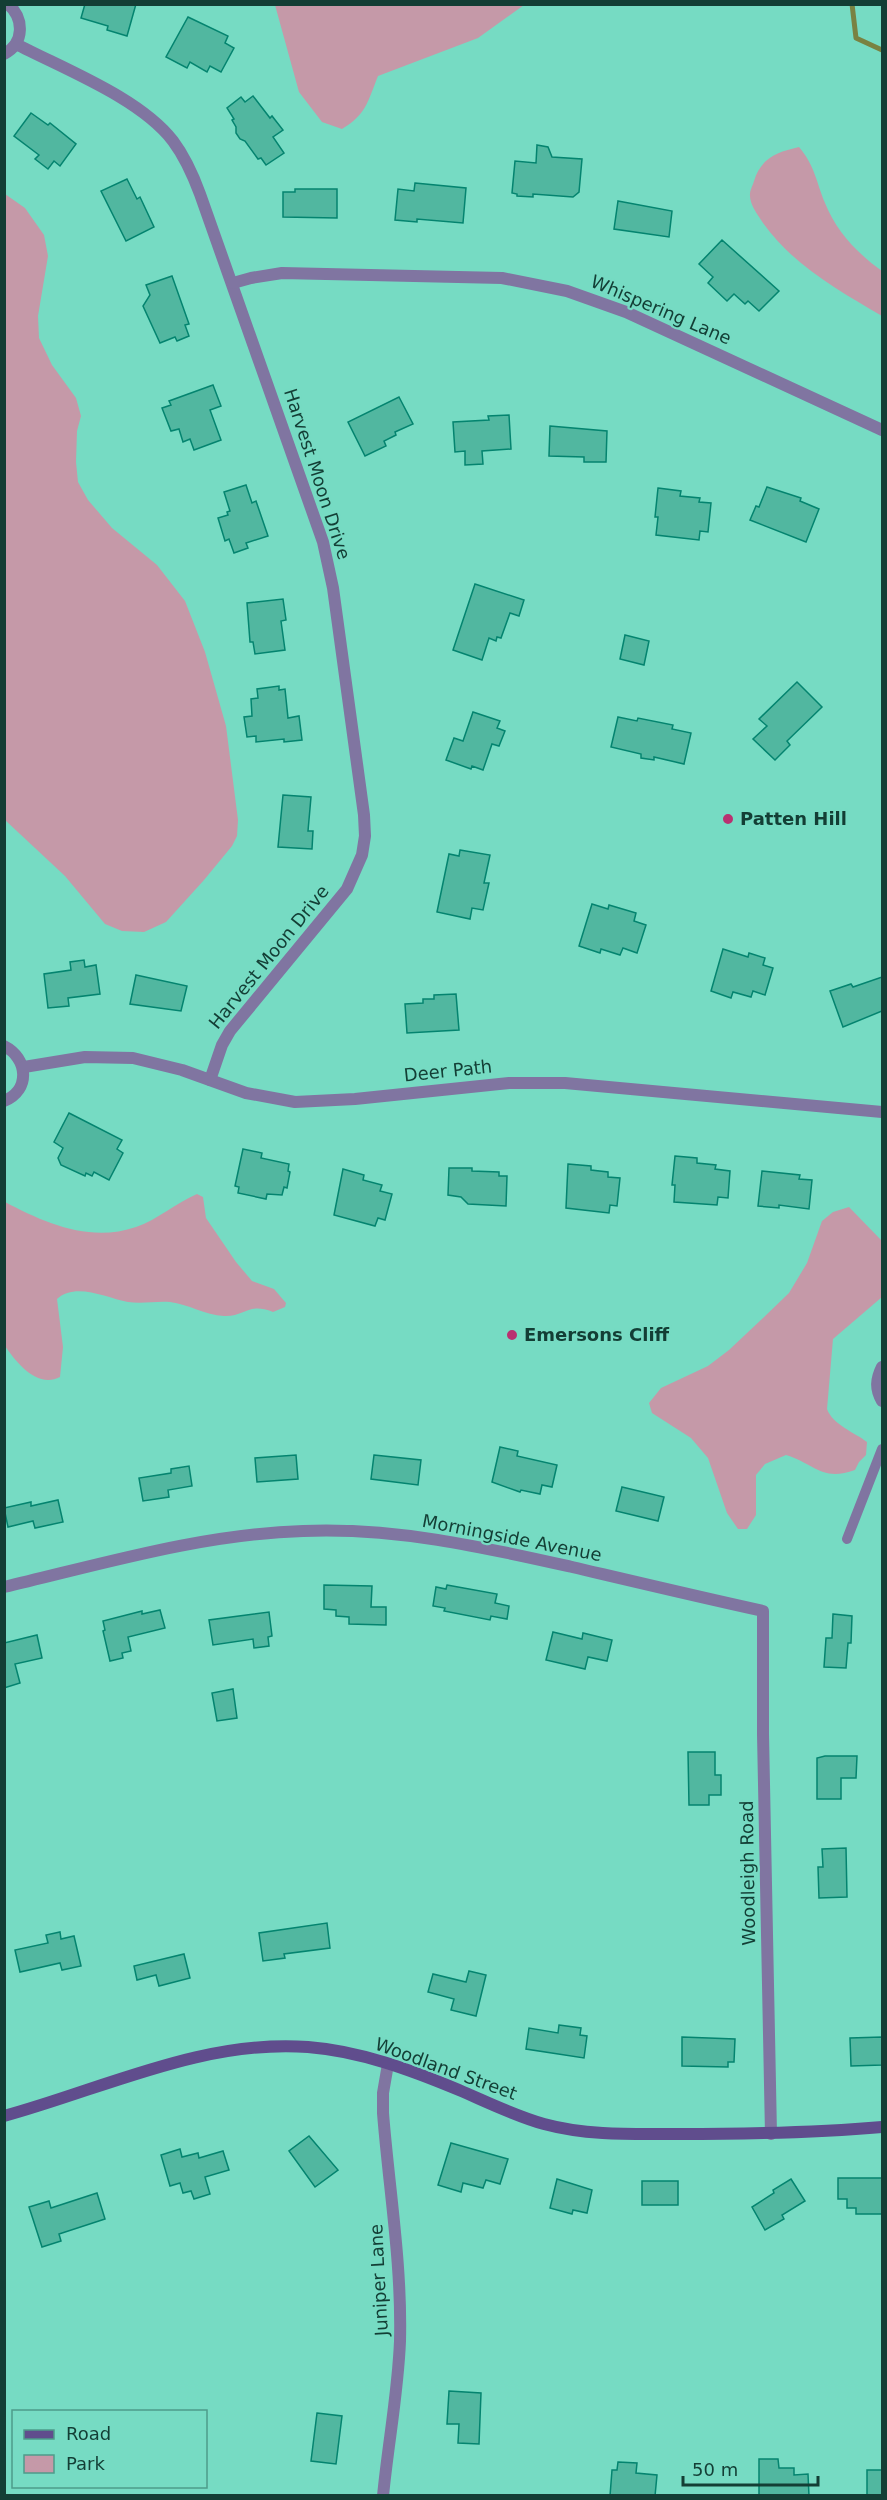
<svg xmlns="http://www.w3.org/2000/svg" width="887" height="2500" font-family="'DejaVu Sans',sans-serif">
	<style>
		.green { fill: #c599a8 }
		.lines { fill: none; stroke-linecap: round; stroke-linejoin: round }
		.stream { stroke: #798241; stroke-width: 5 }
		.building { fill: #51b7a0; stroke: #04846f; stroke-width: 1.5 }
		.lane { stroke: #8075a1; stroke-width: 10 }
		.street { stroke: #8075a1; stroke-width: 12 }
		.secondary { stroke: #604d8d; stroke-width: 12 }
		.poi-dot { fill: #b93171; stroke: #76dbc3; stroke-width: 2 }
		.labels { text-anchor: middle; stroke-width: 4.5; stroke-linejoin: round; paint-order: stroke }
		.street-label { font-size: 18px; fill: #133e35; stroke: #76dbc3 }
		.poi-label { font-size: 18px; font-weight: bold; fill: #133e35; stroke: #76dbc3; text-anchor: start }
	</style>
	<rect width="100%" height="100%" fill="#76dbc3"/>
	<g class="green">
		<path d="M275 5V4L524 5 478 38 378 76C368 101 366 115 342 129L322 122 299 92Z"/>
		<path d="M799 147C815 166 816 181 825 203 836 231 858 254 882 271V316C838 290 794 266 763 223 758 215 749 204 750 194 750 190 753 185 754 181 761 158 777 152 799 147Z"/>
		<path d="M5 194 25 208 44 235 48 256 38 316 39 338 52 365 76 398 81 416 77 431 76 462 78 482 88 500 112 528 157 565 185 601 205 652 226 726 238 820 237 836 232 846 204 880 166 922 144 932 122 931 105 924 65 876 5 820Z"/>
		<path d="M197 1194 203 1197 206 1218 236 1262 252 1281 274 1289 286 1303 285 1307 273 1312C248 1302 245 1317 224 1316 205 1315 188 1304 170 1302 156 1301 142 1304 128 1302 106 1298 76 1282 57 1299L63 1347 60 1377C37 1389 16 1362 5 1346V1202C45 1223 90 1243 136 1227 157 1220 176 1203 197 1194Z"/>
		<path d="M849 1207 882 1241V1297L833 1339 827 1409C833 1425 854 1432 867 1442L866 1455 859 1462 855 1470C822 1482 815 1464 786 1455L765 1464 756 1475V1515L747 1529H738L727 1513 708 1458 691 1438 652 1413 649 1403 661 1388 708 1366 729 1350 763 1318 789 1293 807 1263 822 1221 833 1212Z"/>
	</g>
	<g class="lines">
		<path class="stream" d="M852 4 856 38 882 50"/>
	</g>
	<g class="building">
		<path d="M85 4H136L127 36 107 30 108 26 81 18Z"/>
		<path d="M188 17 228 36 225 43 234 48 221 72 210 66 207 72 190 62 187 68 166 57Z"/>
		<path d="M253 96 270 118 272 116 283 130 273 137 284 153 266 165 261 158 258 159 245 141 240 139 236 133V127L232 120 234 119 227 108 241 97 245 102Z"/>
		<path d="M31 113 48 125 50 123 76 144 60 166 54 161 48 169 35 159 39 155 14 136Z"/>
		<path d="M537 145 548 147 552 157 582 159 579 192 573 197 533 194V197L517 196V194L512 193 515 161 536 163Z"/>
		<path d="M127 179 137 199 140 197 154 227 126 241 101 191Z"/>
		<path d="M415 183 466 188 463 223 417 219V222L395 220 398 189 414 191Z"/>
		<path d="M295 189H337V218L283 217V192H295Z"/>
		<path d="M618 201 672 211 669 237 614 229Z"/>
		<path d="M722 240 779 291 759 311 748 301 745 304 734 294 727 301 708 283 713 277 699 264Z"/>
		<path d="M172 276 189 324 185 325 189 336 177 341 175 337 160 343 143 306 150 295 146 285Z"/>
		<path d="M213 385 221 406 210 410 221 440 194 450 190 439 183 442 179 429 171 431 162 408 171 405 169 401Z"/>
		<path d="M399 397 413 424 395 432 396 435 384 441 386 446 365 456 348 422Z"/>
		<path d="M509 415 511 449 482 451 483 464 465 465V451L455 452 453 422 489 420 488 416Z"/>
		<path d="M550 426 607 431 606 462H584V457L549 456Z"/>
		<path d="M246 485 252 503 256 501 268 536 246 543 248 548 234 553 229 539 225 541 218 518 228 515 227 512 230 511 224 492Z"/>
		<path d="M767 487 801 498 800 501 819 509 806 542 750 520 756 506 759 507Z"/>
		<path d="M658 488 681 491 680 496 700 498 699 502 711 503 708 532 700 531 699 540 656 535 658 517H655Z"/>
		<path d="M475 584 524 600 519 616 510 613 501 638 497 637 496 641 489 638 482 660 453 650Z"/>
		<path d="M283 599 286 620 281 621 285 650 255 654 253 642H250L247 603Z"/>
		<path d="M625 635 649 641 644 665 620 659Z"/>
		<path d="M797 682 822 707 787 741 790 745 775 760 753 739 767 726 759 719Z"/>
		<path d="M279 686V690L285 689 288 718 299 716 302 740 284 742V739L256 742V736L247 737 244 717 252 716 251 699 258 698 257 689Z"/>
		<path d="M473 712 500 721 497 728 505 731 499 746 492 744 483 770 472 766 471 769 446 760 454 738 463 741Z"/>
		<path d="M618 717 637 721 638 718 673 725 672 729 691 733 684 764 654 757V760L641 758V754L611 747Z"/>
		<path d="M283 795 311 797 308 831H313L312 849 278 847Z"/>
		<path d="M460 850 490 855 484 883H489L483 910 472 908 470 919 437 912 449 854 459 856Z"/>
		<path d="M592 904 608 909 609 905 636 913 634 921 646 925 637 953 623 948 620 955 601 949 600 953 579 946Z"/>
		<path d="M723 949 748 957 749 953 765 958 763 965 773 968 765 995 753 991 751 997 733 992 731 998 711 991Z"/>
		<path d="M84 960 85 967 96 965 100 994 68 998 69 1006 48 1008 44 974 71 970 70 962Z"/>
		<path d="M136 975 187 986 181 1011 130 1004Z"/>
		<path d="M882 977V1011L843 1027 830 991 851 984 853 987Z"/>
		<path d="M456 994 459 1030 407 1033 405 1004 423 1003V999H434V995Z"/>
		<path d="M69 1113 122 1140 117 1149 123 1153 109 1180 94 1172 92 1176 86 1173 85 1176 61 1165 58 1158 63 1148 54 1142Z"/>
		<path d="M243 1149 262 1153 261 1158 289 1164 288 1171 290 1172 287 1188 284 1187 282 1195 267 1194 266 1199 238 1193 239 1187 235 1186Z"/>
		<path d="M675 1156 697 1158V1163L716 1165 715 1169 730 1171 728 1198 718 1197 717 1205 674 1202 675 1185H672Z"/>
		<path d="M568 1164 591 1166V1170L608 1172V1177L620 1178 617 1206 610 1205 609 1213 566 1208Z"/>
		<path d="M449 1168H472V1171L499 1172V1176H507L506 1206 468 1204 461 1197 448 1195Z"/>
		<path d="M343 1169 364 1175 363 1180 382 1185 380 1191 392 1194 385 1220 378 1218 375 1226 334 1215Z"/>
		<path d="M762 1171 800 1175 799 1179 812 1180 809 1209 779 1205V1208L758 1206Z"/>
		<path d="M500 1447 518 1451 517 1456 557 1465 552 1487 542 1485 540 1494 521 1490 520 1492 492 1482Z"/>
		<path d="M296 1455 298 1479 257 1482 255 1458Z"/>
		<path d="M374 1455 421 1460 418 1485 371 1479Z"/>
		<path d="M189 1466 192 1486 168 1490 169 1497 143 1501 139 1478 171 1473V1469Z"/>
		<path d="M622 1487 664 1497 658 1521 616 1511Z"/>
		<path d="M58 1500 63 1522 35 1528 33 1521 8 1527 4 1508 31 1502V1506Z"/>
		<path d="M324 1585 372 1586 371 1607H386V1625L349 1624V1617L336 1616V1610L324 1609Z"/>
		<path d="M447 1585 497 1594 495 1603 509 1606 507 1619 491 1616 490 1620 444 1611 445 1608 433 1606 436 1587 446 1589Z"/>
		<path d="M160 1610 165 1628 128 1637 131 1651 122 1653 123 1658 110 1661 103 1631 105 1630 103 1621 142 1611V1614Z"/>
		<path d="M269 1612 272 1636 268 1637 269 1646 254 1648 253 1639 213 1645 209 1620Z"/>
		<path d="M833 1614 852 1616 851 1643H848L846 1668 824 1667 826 1638H832Z"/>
		<path d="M553 1632 582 1639 583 1633 612 1640 607 1661 588 1657 585 1669 546 1660Z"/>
		<path d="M37 1635 42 1658 15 1664 20 1683 4 1688V1643Z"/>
		<path d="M233 1689 237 1718 217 1721 212 1693Z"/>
		<path d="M688 1752H715V1775H721V1795H709V1805H689Z"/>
		<path d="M825 1756H857L856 1778H841V1799H817V1758Z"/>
		<path d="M846 1848 847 1897 819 1898 818 1867H823L822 1849Z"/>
		<path d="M327 1923 330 1948 284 1954 285 1958 263 1961 259 1933Z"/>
		<path d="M60 1932 61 1939 74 1936 81 1966 62 1970 60 1963 20 1972 15 1950 48 1943 46 1935Z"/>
		<path d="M184 1954 190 1978 159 1986 156 1975 137 1980 134 1966Z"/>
		<path d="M469 1971 486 1975 476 2016 451 2010 454 1999 428 1992 433 1974 466 1982Z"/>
		<path d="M559 2025 581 2028 580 2035 587 2036 584 2058 526 2049 529 2028 558 2033Z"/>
		<path d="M682 2037 735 2039 734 2062H728V2067L682 2066Z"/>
		<path d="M882 2037V2065L851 2066 850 2038Z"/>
		<path d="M309 2136 338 2170 315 2187 289 2151Z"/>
		<path d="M451 2143 508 2159 500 2184 486 2180 483 2188 463 2183 461 2192 438 2185Z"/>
		<path d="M180 2149 182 2157 198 2153 199 2158 223 2151 229 2170 205 2177 210 2194 194 2199 191 2191 183 2193 180 2183 170 2186 161 2155Z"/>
		<path d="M838 2178H882V2214H856V2208H847V2199H838Z"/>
		<path d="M557 2179 592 2190 587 2213 573 2210 572 2214 550 2208Z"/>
		<path d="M791 2179 805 2201 782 2215 784 2219 765 2230 752 2207 774 2193 773 2190Z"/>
		<rect x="642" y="2181" width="36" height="24"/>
		<path d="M97 2193 105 2219 59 2234 61 2241 42 2247 29 2207 49 2201 51 2208Z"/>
		<path d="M449 2391 481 2393 479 2444 458 2443 459 2424H447Z"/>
		<path d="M317 2413 342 2416 336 2464 311 2461Z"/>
		<path d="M759 2459H778L779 2468H794V2475L808 2474 809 2496H759Z"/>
		<path d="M618 2462 637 2463 636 2473 657 2475 655 2496H610L612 2470H617Z"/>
		<rect x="867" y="2470" width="15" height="26"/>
	</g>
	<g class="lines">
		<path class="lane" d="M847 1539 882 1449"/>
		<g class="street">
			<path d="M16 44C64 69 140 98 173 141 185 157 193 175 200 194L323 542 333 588 364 815 365 836 362 855 347 889 230 1031 222 1045 210 1080"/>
			<path d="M4 54C25 43 24 18 8 4"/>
			<path d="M233 283 251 278 282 273 502 278 567 291 626 312 882 430"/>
			<path d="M4 1046C28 1058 31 1090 4 1101"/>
			<path d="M24 1067 85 1057 133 1058 182 1070 246 1093 295 1102 355 1099 509 1083H565L882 1112"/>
			<path d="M882 1367C876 1379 875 1389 882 1401"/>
			<path d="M4 1587C102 1564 202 1534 303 1531 395 1527 483 1547 572 1567 636 1582 699 1597 763 1611V1734L771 2134"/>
			<path d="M383 2496C388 2444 398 2393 400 2341 402 2264 389 2189 383 2113V2093L388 2064"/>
		</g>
		<path class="secondary" d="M4 2116C103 2089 203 2039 308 2047 360 2051 411 2070 459 2090 487 2102 515 2116 544 2124 588 2136 634 2134 679 2134 747 2134 815 2133 882 2127"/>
	</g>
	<g class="poi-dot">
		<circle cx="728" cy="819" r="6"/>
		<circle cx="512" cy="1335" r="6"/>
	</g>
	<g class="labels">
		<g class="street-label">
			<text transform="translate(661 310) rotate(23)" y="6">Whispering Lane</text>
			<text transform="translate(317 474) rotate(72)" y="6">Harvest Moon Drive</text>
			<text transform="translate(269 957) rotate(-51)" y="6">Harvest Moon Drive</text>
			<text transform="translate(448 1071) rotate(-6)" y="6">Deer Path</text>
			<text transform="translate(512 1538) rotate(11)" y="6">Morningside Avenue</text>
			<text transform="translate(748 1873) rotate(-91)" y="6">Woodleigh Road</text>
			<text transform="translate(446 2069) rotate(20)" y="6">Woodland Street</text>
			<text transform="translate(379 2280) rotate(-93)" y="6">Juniper Lane</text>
		</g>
		<g class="poi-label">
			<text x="740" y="825">Patten Hill</text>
			<text x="524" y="1341">Emersons Cliff</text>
		</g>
	</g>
	<rect width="887" height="2500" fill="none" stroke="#133e35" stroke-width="12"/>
	<rect x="12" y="2410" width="195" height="78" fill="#76dbc3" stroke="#4e9c8a" stroke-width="1.5"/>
	<rect x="24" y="2430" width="30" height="9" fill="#604d8d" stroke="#4e9c8a" stroke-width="1.5"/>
	<text x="66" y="2440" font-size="18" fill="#133e35">Road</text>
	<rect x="24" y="2455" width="30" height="18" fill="#c599a8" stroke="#4e9c8a" stroke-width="1.5"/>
	<text x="66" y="2470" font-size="18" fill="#133e35">Park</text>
	<path d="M683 2476v9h135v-9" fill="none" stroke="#133e35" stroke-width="3"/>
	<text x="692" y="2476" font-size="18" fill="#133e35" stroke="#76dbc3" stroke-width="4.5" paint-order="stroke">50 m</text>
</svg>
